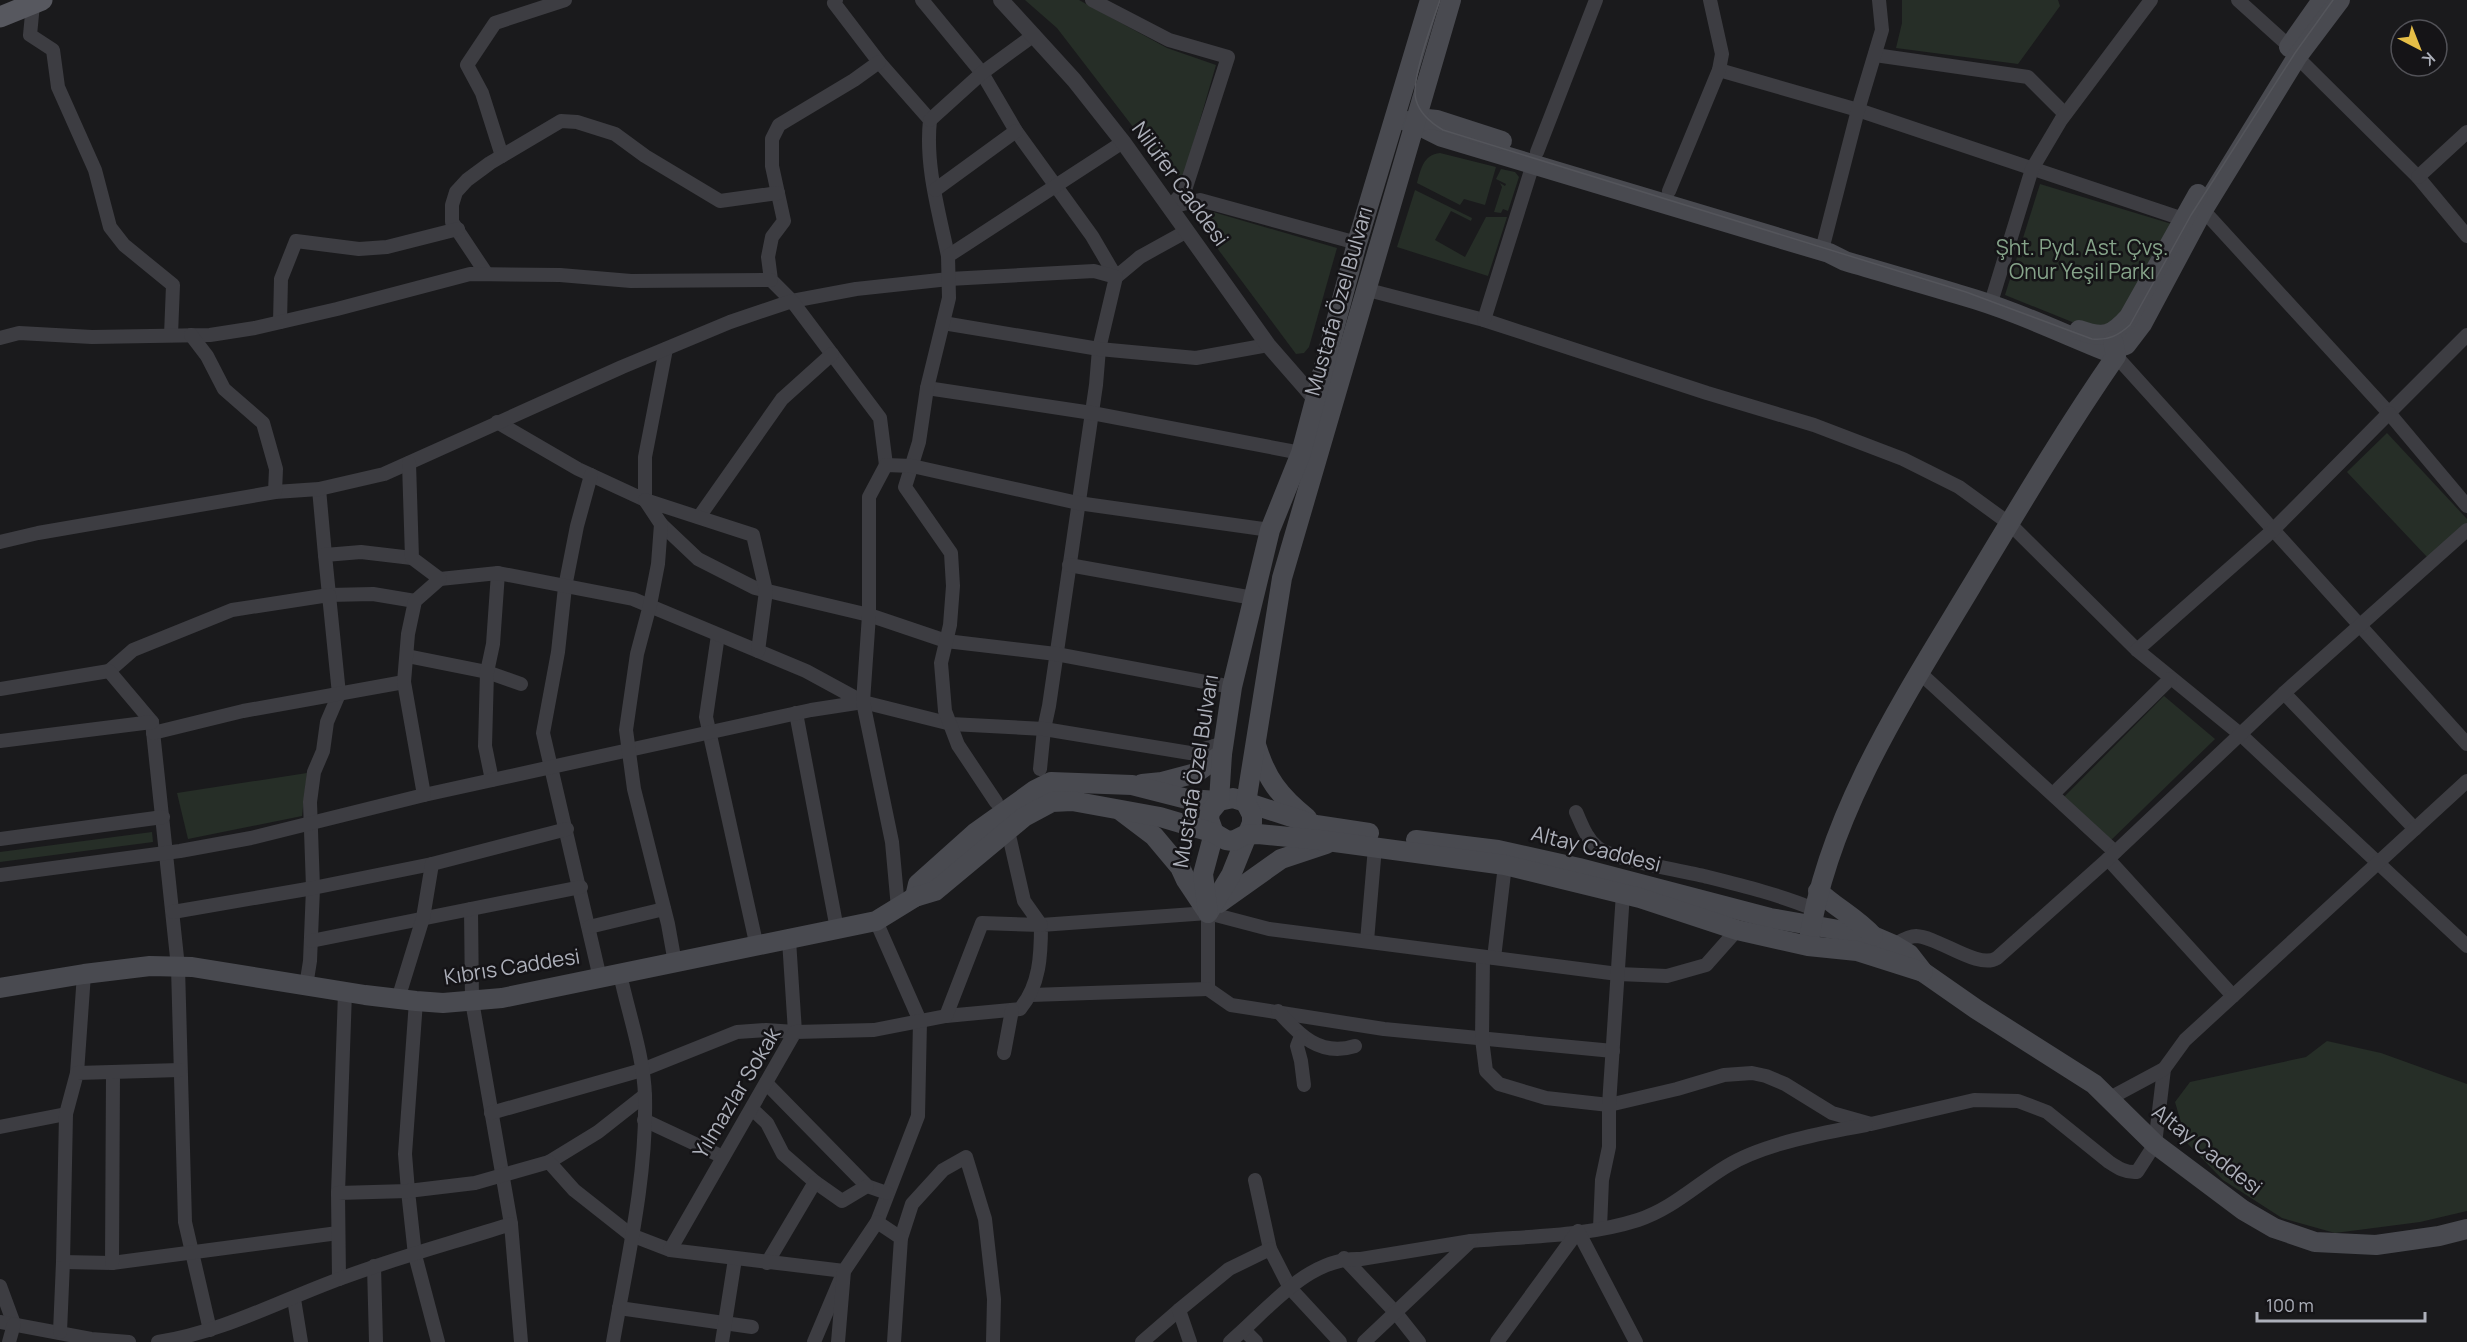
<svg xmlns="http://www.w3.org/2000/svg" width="2467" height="1342" font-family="Manrope,sans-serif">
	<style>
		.green { fill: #262e27 }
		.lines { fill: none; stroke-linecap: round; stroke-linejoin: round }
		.minor { stroke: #3d3d42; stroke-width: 14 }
		.tertiary { stroke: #3d3d42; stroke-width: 16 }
		.secondary { stroke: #494a50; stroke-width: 20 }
		.primary { stroke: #57585f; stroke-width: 21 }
		.tram { stroke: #54555b; stroke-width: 1.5 }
		.labels { text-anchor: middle; stroke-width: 5; stroke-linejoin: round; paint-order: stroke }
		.street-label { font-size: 21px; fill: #adb0ba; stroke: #151417 }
		.park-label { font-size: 21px; fill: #86a48a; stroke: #151417 }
	</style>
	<rect width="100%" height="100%" fill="#1a1a1c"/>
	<g class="green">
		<path d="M1025 0H1079L1167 48 1216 65 1184 175 1177 176 1150 149 1057 28Z"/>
		<path d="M1902 0H2058L2060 6 2018 64 1896 48 1902 23Z"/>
		<path d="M1440 153 1496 167 1485 205 1464 199 1460 205 1417 183C1421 169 1423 155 1440 153Z"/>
		<path d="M1501 169 1515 172 1519 177 1508 211 1503 209 1501 213 1494 212 1502 187 1500 183 1505 186 1506 184 1496 179Z"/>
		<path d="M2040 184 2175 225 2116 324 2082 326 2005 295Z"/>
		<path d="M1415 190 1472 218 1471 221 1451 211 1435 240 1465 257 1486 217H1507L1488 276 1397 247Z"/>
		<path d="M1213 212 1337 248 1309 347 1304 353 1296 354 1200 225Z"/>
		<path d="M2387 433 2467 519V524L2428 558 2347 472Z"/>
		<path d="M2164 696 2215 739 2107 844 2062 799Z"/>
		<path d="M307 773 302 816 188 839 177 793Z"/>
		<path d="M152 832 153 842 0 862V852Z"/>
		<path d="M2327 1041 2381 1053 2467 1084V1211L2420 1222 2335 1233 2282 1218 2223 1180 2187 1143 2175 1102 2190 1082 2306 1057Z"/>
	</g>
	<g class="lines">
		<g class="minor">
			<path d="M836 0 834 3 879 62 930 120C925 166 939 212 948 256"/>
			<path d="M922 0 982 73 1016 131 1092 236 1116 277 1140 257 1187 231"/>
			<path d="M1092 0 1169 40 1228 57 1185 190 1170 207 1200 200 1357 243"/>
			<path d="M2238 0 2289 46 2297 57 2418 177 2467 236"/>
			<path d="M33 4 30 35 53 50 58 87 95 170 110 227 124 245 173 285 171 335"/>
			<path d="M1875 55 2028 77 2065 114"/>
			<path d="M879 62 854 80 779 125 772 139V166L784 221 772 237 768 257 771 280 792 301 856 289 949 279 1094 271 1116 277 1099 349 1096 385 1049 706 1044 729 1040 769"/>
			<path d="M1719 70 1858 110 2183 219 2203 210 2389 413 2467 335"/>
			<path d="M930 120 982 73 1034 35"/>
			<path d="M1537 152 1596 0"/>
			<path d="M502 156 482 93 467 65 495 23 565 0"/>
			<path d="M2418 177 2467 132"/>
			<path d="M935 190 1016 131"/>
			<path d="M1669 191 1719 70 1722 54 1710 0"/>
			<path d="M1824 242 1858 110 1882 30 1879 0"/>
			<path d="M486 273 452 222V205L456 192 467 180 490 163 561 121 577 122 615 134 645 156 720 201 778 193"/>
			<path d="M1368 290 1484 320 1707 393 1814 425 1903 459 1959 487 2010 524 2137 650"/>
			<path d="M1993 296 2032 169 2061 120 2151 0"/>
			<path d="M1484 320 1533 164"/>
			<path d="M280 322 281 279 296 241 359 249 387 247 458 229"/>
			<path d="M943 323 1099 349 1196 358 1268 345"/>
			<path d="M0 338 19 333 92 337 210 335 255 328 337 309 470 274 560 275 631 281 771 280"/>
			<path d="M2116 356 2467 744"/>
			<path d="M927 388 1092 413 1301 453"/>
			<path d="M497 422 578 469 645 500V457L666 349"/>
			<path d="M591 475 577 526 565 587 558 652 543 733 600 978"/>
			<path d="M319 489 325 555"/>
			<path d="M275 492 319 489 384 474 622 367 730 322 792 301 880 418 886 465"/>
			<path d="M2467 506 2389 413 2272 531 2137 650 2240 734 2467 946"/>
			<path d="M699 517 782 399 832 354"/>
			<path d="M661 524 698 559 755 588 869 615 946 641 1056 654 1232 687"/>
			<path d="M0 542 38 533 275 492 276 469 263 423 224 389 207 356 191 335"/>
			<path d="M412 558 361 552 325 555 329 595 373 594 415 601"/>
			<path d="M1069 565 1253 598"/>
			<path d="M718 635 706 717 757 947"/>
			<path d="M407 656 487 672 521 684"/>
			<path d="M109 671 133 650 232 610 329 595 339 694 327 722 323 751 314 772 310 802 313 888 310 961 306 986"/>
			<path d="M1920 673 2115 852"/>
			<path d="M0 689 109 671 152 722 178 967 185 1222 210 1330"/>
			<path d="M2284 693 2415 829"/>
			<path d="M863 702 951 724 1044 729 1190 753 1224 743"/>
			<path d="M796 713 837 929"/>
			<path d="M153 733 243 711 404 682"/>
			<path d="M0 741 152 722"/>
			<path d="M492 780 485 746 487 672 493 644 498 573"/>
			<path d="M2053 794 2170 679"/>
			<path d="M424 795 811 710 863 702 806 671 633 599 498 573 440 579"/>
			<path d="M996 802 958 745 945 711 941 663 950 625 953 586 951 553 905 487 919 442 927 388 949 298 948 256 1123 142"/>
			<path d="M1576 812C1582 825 1586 838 1597 847 1612 860 1685 871 1708 877 1744 886 1780 895 1814 909"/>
			<path d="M0 839 163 817"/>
			<path d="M2108 859 2233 996"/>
			<path d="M0 875 180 851 251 838 424 795 404 682 408 634 415 601 440 579 412 558 409 463"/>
			<path d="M898 908 892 842 863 702 869 615V497L886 465 912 466 1078 503 1270 530"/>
			<path d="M471 909 472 1001 511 1224"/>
			<path d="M173 912 313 888 432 864"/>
			<path d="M1208 913V989L1231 1005 1384 1029 1613 1051"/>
			<path d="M876 921 920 1021 918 1116 877 1222"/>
			<path d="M589 927 664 909"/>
			<path d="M311 941 581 887"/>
			<path d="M1367 941 1375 847"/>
			<path d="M1894 945C1901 941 1908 936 1916 936 1939 937 1978 970 1997 958L2108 859 2284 693 2467 530"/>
			<path d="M1483 957 1482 1039 1486 1071 1499 1084 1546 1098 1609 1105 1677 1089 1724 1075 1752 1073 1766 1076 1785 1084 1832 1113 1871 1124 1974 1100 2018 1101 2047 1112 2109 1162C2118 1168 2126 1173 2137 1172L2155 1144 2164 1069"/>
			<path d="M1494 958 1505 865"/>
			<path d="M675 963 668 924 634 789 626 730 637 654 650 605 658 564 661 524 645 500 753 535 766 591 758 651"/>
			<path d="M1031 995 1208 989"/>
			<path d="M398 999 423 918 432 864 567 829"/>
			<path d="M416 1001 405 1154 408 1191 415 1255 438 1342"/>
			<path d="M1278 1011C1299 1035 1320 1057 1355 1046"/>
			<path d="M946 1016 1020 1009C1040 985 1041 955 1041 925L1208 913 1269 929 1618 974 1667 976 1706 965 1737 930"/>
			<path d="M1301 1036 1297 1046 1301 1061 1304 1085"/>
			<path d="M1004 1053 1012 1010"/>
			<path d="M77 1073 84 974"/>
			<path d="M766 1083 867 1186 887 1193"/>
			<path d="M2110 1098 2164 1069 2185 1040 2467 781"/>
			<path d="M752 1109 767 1123 783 1154 815 1182 842 1201 867 1186"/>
			<path d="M491 1113 642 1070 737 1032 766 1030 795 1032 789 940"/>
			<path d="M644 1120 723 1157"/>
			<path d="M0 1127 66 1114"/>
			<path d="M549 1162 598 1132 645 1095"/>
			<path d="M1255 1180 1270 1249"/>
			<path d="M338 1193 345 992"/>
			<path d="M1600 1228 1602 1180 1609 1147V1105L1623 893"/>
			<path d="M901 1238 912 1204 943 1170 966 1157 985 1219 994 1299 993 1342"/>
			<path d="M1471 1241C1526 1236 1585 1237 1638 1220 1672 1209 1697 1184 1727 1166 1762 1144 1826 1132 1866 1125"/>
			<path d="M1344 1258 1396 1313 1419 1342"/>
			<path d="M63 1262 112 1263 338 1233"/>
			<path d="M112 1263 113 1073"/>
			<path d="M767 1263 815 1182"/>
			<path d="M374 1266 376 1342"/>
			<path d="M339 1279 338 1193 408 1191 475 1183 549 1162 574 1190 631 1235 670 1250"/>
			<path d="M0 1286 14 1324"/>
			<path d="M294 1299 301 1342"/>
			<path d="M619 1308 752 1327"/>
			<path d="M0 1322 91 1339 129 1342"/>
			<path d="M1244 1330 1256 1342"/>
			<path d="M60 1332 63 1262 66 1114 77 1073 180 1070"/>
			<path d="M9 1342 14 1324"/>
			<path d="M158 1342C223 1332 281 1300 342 1278 398 1257 455 1242 511 1224L521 1342"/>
			<path d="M613 1342C627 1261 647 1178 645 1096 644 1057 628 1012 620 974"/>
			<path d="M722 1342 735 1259"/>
			<path d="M814 1342 844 1271 670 1250 795 1032 874 1030 946 1016 982 923 1041 925 1024 901 1008 831"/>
			<path d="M838 1342 844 1271 877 1222 901 1238 894 1342"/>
			<path d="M1142 1342 1179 1310"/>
			<path d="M1190 1342 1179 1310 1229 1269 1270 1249 1290 1288 1340 1342"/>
			<path d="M1230 1342C1267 1311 1308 1256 1361 1259L1471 1241 1364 1342"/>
			<path d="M1497 1342 1578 1231 1636 1342"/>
		</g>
		<path class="tertiary" d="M1001 0 1074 80 1123 142 1268 345 1316 400"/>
		<g class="secondary">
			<path d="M2289 47 2322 0"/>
			<path d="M1396 118 1416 124 1442 137 1829 253 1845 261C1885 273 1925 284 1964 296 2013 310 2059 332 2106 351L2126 345 2142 324 2203 210 2297 57 2340 0"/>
			<path d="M1416 124 1427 119 1437 120 1502 141"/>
			<path d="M2079 330C2104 339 2112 336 2129 317L2198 194"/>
			<path d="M1256 745C1266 778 1279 796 1307 818"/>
			<path d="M1142 784 1162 782 1196 773 1222 754"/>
			<path d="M1121 811 1154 836 1180 867 1186 880 1206 910"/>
			<path d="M1416 840 1498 850 1579 868 1770 918 1873 936 1894 945 1909 954 1923 972 1976 1009 2094 1084 2155 1144 2243 1210 2274 1228 2315 1242 2376 1245 2439 1236 2467 1229"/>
			<path d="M1818 891C1836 908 1857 918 1873 936"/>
			<path d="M915 897 918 884 975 833 1035 790 1051 782 1132 785 1187 799 1219 801 1233 798 1316 825 1369 833"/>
			<path d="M1219 903 1281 859 1326 844"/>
			<path d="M1208 913 1231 875 1252 823V815L1246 803 1282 578 1451 0"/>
			<path d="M1208 913 1203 874 1214 833 1209 819 1210 812 1219 801 1222 754 1232 687 1270 530 1301 453 1357 243 1430 0"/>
			<path d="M1809 940C1828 813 1906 695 1971 587 2018 509 2064 431 2116 356L2113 341"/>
			<path d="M0 988 84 974 150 966 192 967 365 995 416 1001 443 1003 502 998 876 921 915 897 935 891 1024 817 1052 802 1072 801 1160 817 1214 833 1226 840 1233 841 1245 835 1258 834 1320 840 1505 865 1640 898 1737 930 1808 946 1857 951 1923 972"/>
		</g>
		<path class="primary" d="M0 17 42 0"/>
		<path class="tram" d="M1440 0C1433 21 1410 81 1416 100 1420 114 1431 123 1443 130L1966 292 2092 339C2108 341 2119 335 2130 325L2191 215 2295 53 2333 0"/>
	</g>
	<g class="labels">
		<g class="street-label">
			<text transform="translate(1180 184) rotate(54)" y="7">Nilüfer Caddesi</text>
			<text transform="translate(1339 301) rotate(-74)" y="7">Mustafa Özel Bulvarı</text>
			<text transform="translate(1196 771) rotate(-81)" y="7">Mustafa Özel Bulvarı</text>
			<text transform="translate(1596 849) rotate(14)" y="7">Altay Caddesi</text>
			<text transform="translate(512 967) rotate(-9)" y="7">Kıbrıs Caddesi</text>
			<text transform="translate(737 1093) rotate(-59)" y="7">Yılmazlar Sokak</text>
			<text transform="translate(2207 1150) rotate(38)" y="7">Altay Caddesi</text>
		</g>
		<g class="park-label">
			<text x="2082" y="255">Şht. Pyd. Ast. Çvş.<tspan x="2082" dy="24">Onur Yeşil Parkı</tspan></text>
		</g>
	</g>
	<g transform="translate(2419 48) rotate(138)"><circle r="28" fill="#151417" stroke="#525258" stroke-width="1.5"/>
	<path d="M0-4.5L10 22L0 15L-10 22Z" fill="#e6be47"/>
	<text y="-9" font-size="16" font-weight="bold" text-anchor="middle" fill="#adb0ba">K</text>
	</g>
	<path d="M2257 1312v9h168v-9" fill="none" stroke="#adb0ba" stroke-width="3"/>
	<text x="2266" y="1312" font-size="18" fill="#adb0ba" stroke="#151417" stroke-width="4.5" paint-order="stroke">100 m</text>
</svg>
